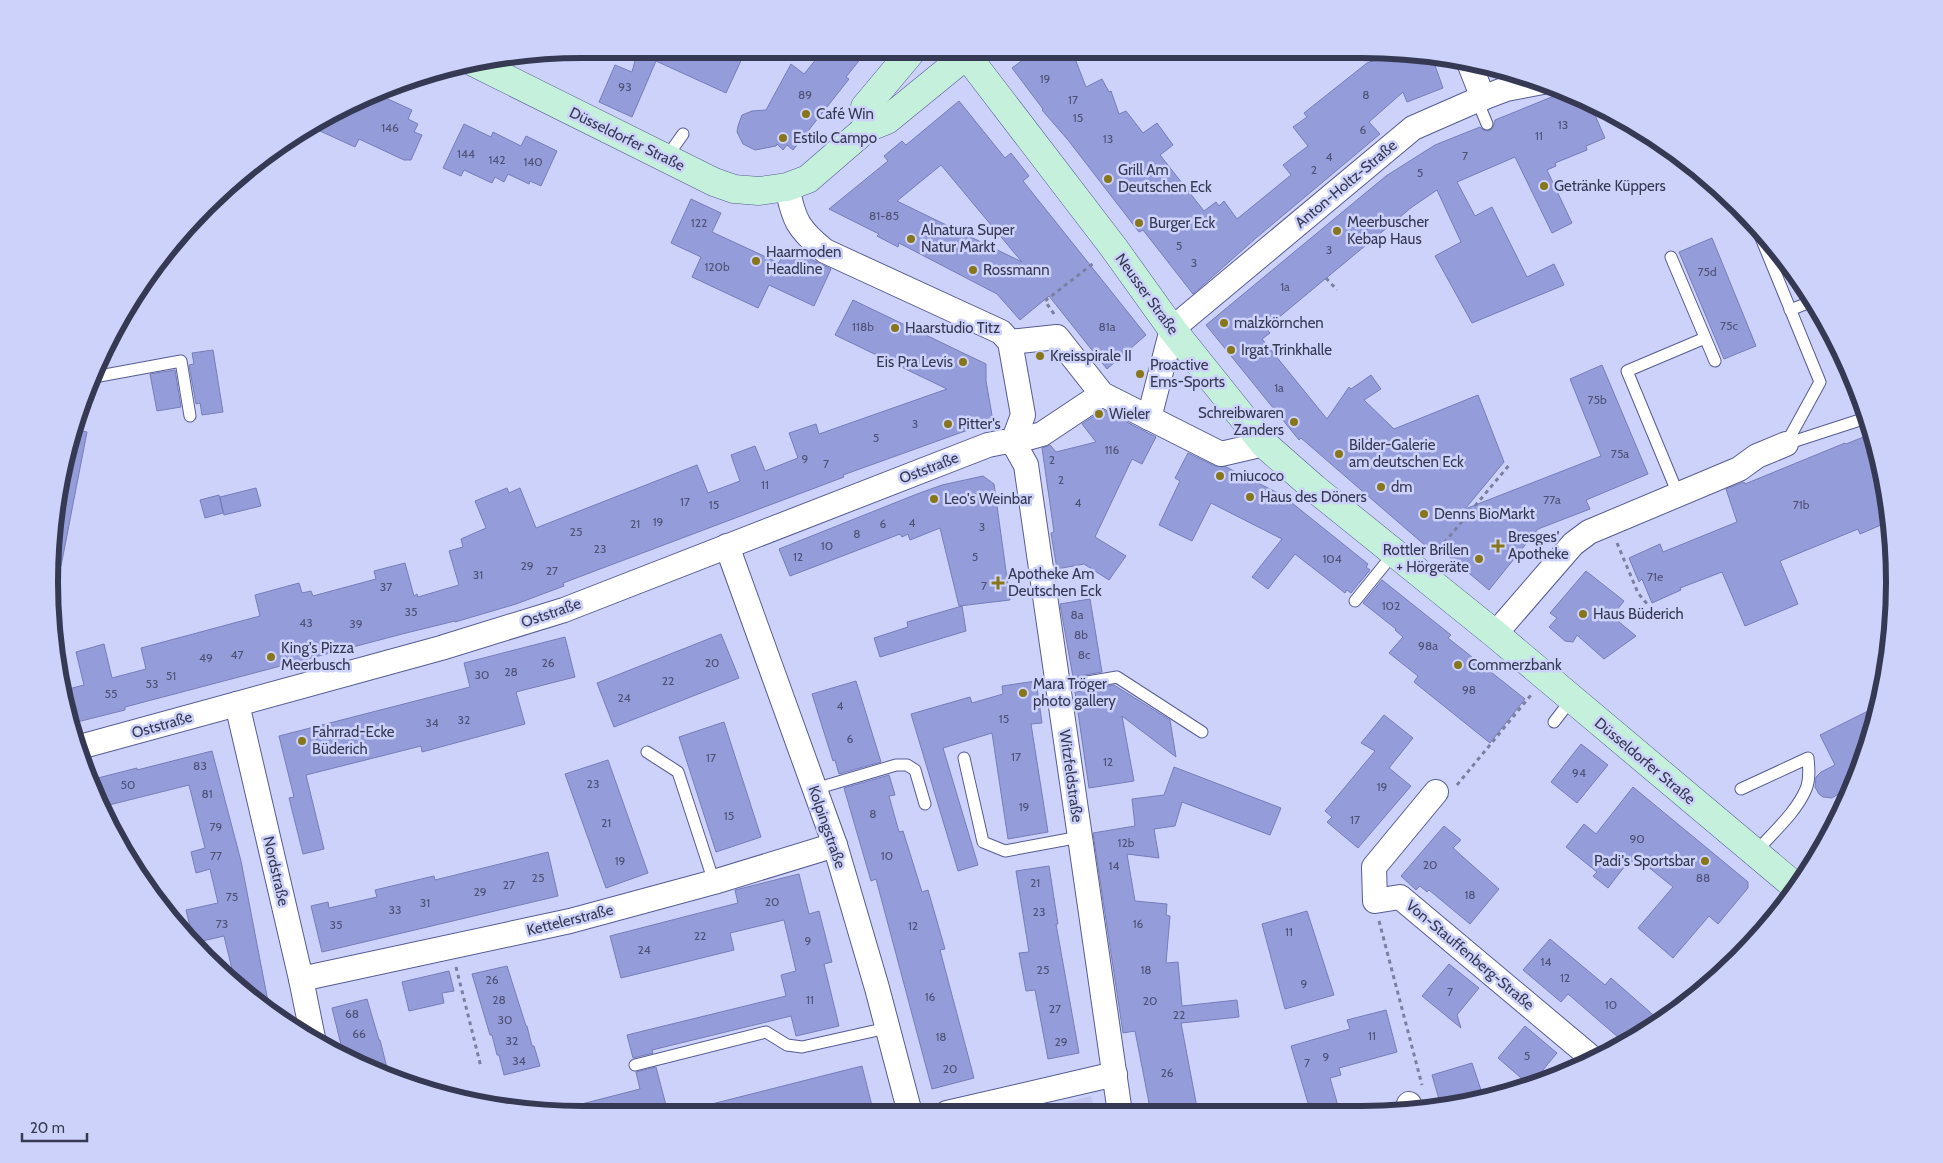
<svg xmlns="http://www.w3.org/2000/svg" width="1943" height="1163" font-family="Cabin,sans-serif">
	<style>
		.built { fill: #bec4ef }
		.building { fill: #949cda; stroke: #767db9; fill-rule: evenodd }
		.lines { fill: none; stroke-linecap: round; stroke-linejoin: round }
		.lane-casing { stroke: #575c95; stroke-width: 13 }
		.street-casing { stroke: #575c95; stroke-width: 26 }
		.secondary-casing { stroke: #575c95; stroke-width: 29 }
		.path { stroke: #7b80a0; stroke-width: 3; stroke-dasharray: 4 4; stroke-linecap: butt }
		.lane { stroke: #fff; stroke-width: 11 }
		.street { stroke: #fff; stroke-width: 24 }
		.secondary { stroke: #c5f1dc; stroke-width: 28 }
		.poi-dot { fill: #87761a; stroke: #ccd2f9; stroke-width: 2 }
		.labels { text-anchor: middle; stroke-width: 5; stroke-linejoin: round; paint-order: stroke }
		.number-label { font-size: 12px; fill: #4e5275 }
		.poi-label { font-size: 15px; fill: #363953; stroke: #ccd2f9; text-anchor: start }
		.street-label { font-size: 15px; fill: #363953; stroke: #ccd2f9 }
		.rim { fill: none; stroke: #363953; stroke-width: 6 }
	</style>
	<rect width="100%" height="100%" fill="#ccd2f9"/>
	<path class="built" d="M1091 1096 1095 1113H1024Z"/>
	<g class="building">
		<path d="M1035 51 1039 54 1047 51H1072L1086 87 1102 79 1109 92 1111 91 1119 114 1126 111 1143 133 1157 123 1173 145 1160 155 1204 211 1216 202 1219 206 1224 201 1237 219 1291 175 1283 165 1308 146 1293 127 1307 117 1304 113 1367 63 1400 51 1432 57 1443 88 1407 102 1403 92 1369 122 1380 134 1256 238 1193 294 1143 230 1139 232 1068 140 1042 110 1043 109 1012 68Z"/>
		<path d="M745 52 726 93 656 61 632 117 599 102 615 65 632 72 637 53Z"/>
		<path d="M822 52H866L846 77 849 79 793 150 787 145 783 150 777 144 776 146 755 150 743 144 737 132 738 126 742 115 752 111 766 110 791 64 804 74Z"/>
		<path d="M1564 92 1591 106 1605 138 1586 146 1587 150 1555 163 1556 166 1547 170 1572 223 1552 233 1515 157 1457 182 1475 216 1492 207 1527 277 1554 264 1564 285 1472 323 1435 256 1461 242 1437 190 1412 207 1266 328 1270 333 1262 339 1327 419 1349 387 1351 389 1371 375 1381 389 1364 400 1394 429 1478 395 1504 462 1465 509 1601 456 1570 379 1602 365 1648 474 1586 500 1590 509 1538 529 1489 590 1432 542 1427 547 1301 438 1299 440 1206 325 1386 176 1435 145 1480 127 1483 130 1489 131 1493 128 1495 120Z"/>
		<path d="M379 95 412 110 408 119 418 124 414 132 422 135 411 160H404L359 139 355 147 309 126 346 104 365 96 377 101Z"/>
		<path d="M959 101 1005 158 1011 153 1029 176 1023 181 1146 335 1107 369 1049 296 1020 320 997 294 899 243 898 247 877 236 879 234 829 209 888 161 884 156 902 141 906 145ZM941 165 1022 262 897 201Z"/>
		<path d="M464 124 491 137 493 132 521 146 526 136 557 151 541 186 530 181 529 184 508 174 504 182 495 177 492 183 464 170 461 176 443 168Z"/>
		<path d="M691 199 721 213 712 232 779 263 786 247 831 269 814 306 769 285 758 308 692 277 701 257 671 243Z"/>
		<path d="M1712 238 1756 346 1724 359 1679 252Z"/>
		<path d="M853 300 986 364V381L993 421 843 475 844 477 563 583 564 586 516 604 455 622V621L406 633 125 707V710L69 724 61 691 84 685 76 652 104 644 112 678 146 669 141 648 260 616 255 595 299 583 302 593 311 591 313 596 376 579 374 571 405 563 414 596 417 594 418 597 459 585 449 551 463 547 461 539 486 528 475 501 507 488 509 493 520 488 536 528 697 465 708 493 740 481 731 455 755 446 765 471 798 458 789 433 816 424 819 434 947 389 835 335Z"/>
		<path d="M213 350 223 412 202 415 200 403 196 404 189 365 194 364 192 353Z"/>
		<path d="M175 370 181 407 157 411 150 374Z"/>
		<path d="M1103 410 1156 437 1142 464 1132 459 1095 537 1126 556 1109 580 1084 564 1057 569 1051 533 1054 532 1042 448 1050 445 1056 452 1096 442 1082 424Z"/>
		<path d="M73 429 87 432 61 566 50 564 53 512Z"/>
		<path d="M1871 434 1884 478 1888 522 1860 534 1858 529 1780 561 1798 604 1745 626 1722 572 1680 588 1681 590 1652 603 1642 579 1639 582 1629 558 1660 544 1663 552 1737 522 1726 489 1744 482 1745 484 1845 443 1846 444Z"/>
		<path d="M1188 453 1215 466 1226 467 1282 495 1368 564 1366 567 1370 570 1351 593 1347 590 1345 593 1295 554 1268 589 1252 577 1282 539 1211 503 1192 541 1159 525 1180 481 1175 478Z"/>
		<path d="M983 476 994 484 1010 600 959 606 940 528 910 540 908 534 902 537 900 534 790 576 779 549 917 494 942 485Z"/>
		<path d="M256 488 261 506 224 515 220 497Z"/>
		<path d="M219 495 223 513 205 518 200 500Z"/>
		<path d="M1586 571 1624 601 1612 616 1636 636 1604 659 1577 635 1573 642 1565 641 1549 627 1557 618 1550 613Z"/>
		<path d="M1382 580 1451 635 1448 638 1525 699 1490 743 1414 682 1418 676 1389 653 1403 637 1395 630 1396 629 1363 603Z"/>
		<path d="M1090 599 1102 672 1073 677 1060 604Z"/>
		<path d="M962 606 966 631 880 657 874 638 908 627 907 622Z"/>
		<path d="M721 634 739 678 614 727 597 683Z"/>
		<path d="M565 637 575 677 516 692 525 724 422 752 421 746 306 775 324 849 303 854 289 798 294 797 279 736 470 687 464 663Z"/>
		<path d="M856 681 881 762 839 774 835 760 833 761 812 694Z"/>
		<path d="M1036 681 1042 723 1031 724 1048 832 1008 839 992 733 943 748 978 865 958 871 911 714 970 697 972 703 1003 694 1002 686Z"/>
		<path d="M1114 685 1170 720 1176 757 1122 716 1134 781 1089 788 1075 692Z"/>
		<path d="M1878 706 1854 784 1832 798 1823 797 1819 794 1815 787 1816 777 1821 772 1835 765 1820 735Z"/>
		<path d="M1384 715 1413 738 1389 768 1411 786 1358 848 1327 822 1332 817 1325 811 1375 751 1361 743Z"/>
		<path d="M724 722 761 837 716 852 679 737Z"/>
		<path d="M1581 744 1608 765 1577 803 1551 782Z"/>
		<path d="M212 751 241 861 270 1012 221 972 232 969 224 936 194 943 186 910 218 903 210 869 196 873 191 852 205 848 189 785 101 807 90 780 137 768V770Z"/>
		<path d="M608 760 648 873 606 888 565 774Z"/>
		<path d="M1174 767 1281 808 1270 835 1182 802 1175 826 1154 829 1159 858 1127 854 1135 901 1167 904 1166 915 1170 916 1166 963 1178 962 1182 1006 1237 1000 1239 1017 1181 1023 1198 1113H1151L1135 1031 1123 1033 1093 833 1135 826 1132 799 1164 795Z"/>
		<path d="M889 775 895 795 889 796 899 832 903 831 922 892 928 890 945 949 940 950 974 1078 932 1089 876 879 871 881 844 788Z"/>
		<path d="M1633 787 1748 882V888L1718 924 1709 916 1673 958 1638 928 1673 887 1636 857 1630 864 1628 862 1608 888 1593 876 1597 872 1566 847 1584 824 1596 834Z"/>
		<path d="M1444 826 1461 840 1453 848 1499 889 1470 924 1429 890 1427 892 1420 886 1416 890 1401 876Z"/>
		<path d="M548 852 558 896 322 952 311 906 328 902 329 908 377 897 375 890 434 876 435 880Z"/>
		<path d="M1049 866 1058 924H1056L1079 1053 1048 1059 1035 990 1026 991 1019 953 1029 952 1016 871Z"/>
		<path d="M799 874 809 914 819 911 832 962 824 964 839 1026 796 1036 791 1016 652 1050 653 1053 633 1058 627 1035 786 996 781 975 796 971 784 920 730 933 734 950 621 978 610 936 738 903 735 890Z"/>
		<path d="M1307 911 1334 995 1285 1009 1262 924Z"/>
		<path d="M1550 939 1605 985 1611 978 1659 1020 1626 1044 1568 994 1561 1002 1523 970Z"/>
		<path d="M1449 964 1479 988 1457 1015 1461 1028 1422 996Z"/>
		<path d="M507 966 526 1026H527L532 1046H534L540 1066 504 1075 499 1055H497L492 1035H490L472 974Z"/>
		<path d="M449 971 454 991 442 993 444 1003 409 1011 402 982Z"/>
		<path d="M367 999 379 1040H380L389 1076 343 1053 332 1008Z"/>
		<path d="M1386 1010 1397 1052 1339 1068 1341 1075 1330 1078 1340 1113H1311L1291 1046 1350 1029 1347 1020Z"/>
		<path d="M1525 1026 1557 1053 1533 1082 1528 1084 1498 1058Z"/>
		<path d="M1472 1063 1484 1099 1441 1106 1432 1075Z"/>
		<path d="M862 1066 873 1110 859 1113H701L700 1107Z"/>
		<path d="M656 1067 668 1113H570V1107L640 1089 636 1072Z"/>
	</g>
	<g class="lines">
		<defs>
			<g id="lane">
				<path d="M1477 100 1487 124"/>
				<path d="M666 158 683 134"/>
				<path d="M1757 228 1820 382 1786 444"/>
				<path d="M1671 257 1715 361"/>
				<path d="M1790 310 1813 301"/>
				<path d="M94 377 181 361 190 416"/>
				<path d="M1786 444 1866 418"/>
				<path d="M1678 494 1627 371 1705 338"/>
				<path d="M1355 601 1394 553"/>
				<path d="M1058 687 1117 677 1202 732"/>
				<path d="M1554 722 1571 700"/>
				<path d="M647 752 678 772 714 882"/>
				<path d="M964 758 983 842 1005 851 1080 837"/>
				<path d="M815 789 896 765H907L915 770 925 804"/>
				<path d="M1741 789 1808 758C1809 768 1810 779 1806 789 1796 813 1772 833 1755 853"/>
				<path d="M635 1065 766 1032 787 1045 802 1047 887 1028"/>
			</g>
			<g id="street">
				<path d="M1470 65 1483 98"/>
				<path d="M787 187C794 221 798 229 825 251L1001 332 1010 342 1023 415 1013 442"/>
				<path d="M1010 342 1057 337 1102 394 1221 454 1264 444"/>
				<path d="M1149 418 1172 329 1413 128 1477 100 1506 89 1543 82"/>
				<path d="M1013 442 1026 465 1120 1113"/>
				<path d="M727 546 835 845 877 988 910 1113"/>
				<path d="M1495 634 1573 544 1589 532 1739 469 1757 456 1786 444"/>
				<path d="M237 704 301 979 313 1038"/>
				<path d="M76 748 441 648 564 610 988 445 1003 442H1013L1042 434 1102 394"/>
				<path d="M1436 792 1374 867 1375 901 1400 897 1592 1058"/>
				<path d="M301 979 570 921 714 882 835 845"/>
				<path d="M1409 1104 1410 1111"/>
				<path d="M947 1113 1115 1074"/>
			</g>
			<g id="secondary">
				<path d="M964 52 1114 248 1172 329 1264 444 1314 488 1495 634 1796 887"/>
				<path d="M473 62 714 182 734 189 759 191 787 187 808 179 867 128 887 120 958 62 968 52"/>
				<path d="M867 128 865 107 911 52"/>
			</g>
		</defs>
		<use href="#lane" class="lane-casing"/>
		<use href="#street" class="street-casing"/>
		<use href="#secondary" class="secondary-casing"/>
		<g class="path">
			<path d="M1326 278 1337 290"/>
			<path d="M1054 314 1045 301 1095 262"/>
			<path d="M1617 543 1638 593 1648 605"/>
			<path d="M1434 555 1510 464"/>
			<path d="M1457 785 1531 695"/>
			<path d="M1379 921 1422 1085"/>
			<path d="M456 967 481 1067"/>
		</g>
		<use href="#lane" class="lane"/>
		<use href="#street" class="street"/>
		<use href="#secondary" class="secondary"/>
	</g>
	<g class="poi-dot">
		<circle cx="806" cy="114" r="5"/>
		<circle cx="783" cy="138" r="5"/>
		<circle cx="1108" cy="179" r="5"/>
		<circle cx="1544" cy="186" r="5"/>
		<circle cx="1139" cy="223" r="5"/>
		<circle cx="1337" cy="231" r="5"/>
		<circle cx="911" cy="239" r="5"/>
		<circle cx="756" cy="261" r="5"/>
		<circle cx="973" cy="270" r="5"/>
		<circle cx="1224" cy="323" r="5"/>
		<circle cx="895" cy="328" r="5"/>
		<circle cx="1231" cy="350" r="5"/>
		<circle cx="1040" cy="356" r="5"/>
		<circle cx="963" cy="362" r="5"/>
		<circle cx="1140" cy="374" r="5"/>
		<circle cx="1099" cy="414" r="5"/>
		<circle cx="1294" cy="422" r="5"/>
		<circle cx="948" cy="424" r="5"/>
		<circle cx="1339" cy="454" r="5"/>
		<circle cx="1220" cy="476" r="5"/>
		<circle cx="1381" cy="487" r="5"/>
		<circle cx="1250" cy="497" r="5"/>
		<circle cx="934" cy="499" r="5"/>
		<circle cx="1424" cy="514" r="5"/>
		<path d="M1495.5 538.5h5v5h5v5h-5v5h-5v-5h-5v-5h5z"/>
		<circle cx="1479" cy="559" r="5"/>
		<path d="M995.5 575.5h5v5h5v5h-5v5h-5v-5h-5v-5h5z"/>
		<circle cx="1583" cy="614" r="5"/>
		<circle cx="271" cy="657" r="5"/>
		<circle cx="1458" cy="665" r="5"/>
		<circle cx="1023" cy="693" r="5"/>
		<circle cx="302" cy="741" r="5"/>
		<circle cx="1705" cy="861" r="5"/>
	</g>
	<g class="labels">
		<g class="number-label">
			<text x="1045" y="83">19</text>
			<text x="625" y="91">93</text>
			<text x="805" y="99">89</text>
			<text x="1366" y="99">8</text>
			<text x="1073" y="104">17</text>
			<text x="1078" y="122">15</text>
			<text x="1563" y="129">13</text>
			<text x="390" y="132">146</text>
			<text x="1363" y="134">6</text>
			<text x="1539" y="140">11</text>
			<text x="1108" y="143">13</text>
			<text x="466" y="158">144</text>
			<text x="1465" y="160">7</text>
			<text x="1329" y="161">4</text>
			<text x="497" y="164">142</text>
			<text x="533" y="166">140</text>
			<text x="1314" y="174">2</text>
			<text x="1420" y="177">5</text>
			<text x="884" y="220">81-85</text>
			<text x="699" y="227">122</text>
			<text x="1179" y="250">5</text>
			<text x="1329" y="254">3</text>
			<text x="1194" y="267">3</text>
			<text x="717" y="271">120b</text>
			<text x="1707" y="276">75d</text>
			<text x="1285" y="291">1a</text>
			<text x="1729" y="330">75c</text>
			<text x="863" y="331">118b</text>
			<text x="1107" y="331">81a</text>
			<text x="1279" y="392">1a</text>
			<text x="1597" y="404">75b</text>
			<text x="915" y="428">3</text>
			<text x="876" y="442">5</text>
			<text x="1112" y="454">116</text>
			<text x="1620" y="458">75a</text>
			<text x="805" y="463">9</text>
			<text x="1052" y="464">2</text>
			<text x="826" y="468">7</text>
			<text x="1061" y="484">2</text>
			<text x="765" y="489">11</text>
			<text x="1552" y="504">77a</text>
			<text x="685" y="506">17</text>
			<text x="1078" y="507">4</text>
			<text x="714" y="509">15</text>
			<text x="1801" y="509">71b</text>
			<text x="658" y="526">19</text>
			<text x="912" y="527">4</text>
			<text x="635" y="528">21</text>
			<text x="883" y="528">6</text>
			<text x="982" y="531">3</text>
			<text x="576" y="536">25</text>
			<text x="857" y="538">8</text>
			<text x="827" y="550">10</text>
			<text x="600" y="553">23</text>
			<text x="798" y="561">12</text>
			<text x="975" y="561">5</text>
			<text x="1332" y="563">104</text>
			<text x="527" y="570">29</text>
			<text x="552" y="575">27</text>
			<text x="478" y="579">31</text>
			<text x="1655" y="581">71e</text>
			<text x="984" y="590">7</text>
			<text x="386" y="591">37</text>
			<text x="1391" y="610">102</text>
			<text x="411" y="616">35</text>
			<text x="1077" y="619">8a</text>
			<text x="306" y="627">43</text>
			<text x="356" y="628">39</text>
			<text x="1081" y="639">8b</text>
			<text x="1428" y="650">98a</text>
			<text x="237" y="659">47</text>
			<text x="1084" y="659">8c</text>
			<text x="206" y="662">49</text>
			<text x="548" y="667">26</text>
			<text x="712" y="667">20</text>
			<text x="511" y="676">28</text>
			<text x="482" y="679">30</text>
			<text x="171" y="680">51</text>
			<text x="668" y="685">22</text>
			<text x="152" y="688">53</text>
			<text x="1469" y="694">98</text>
			<text x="111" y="698">55</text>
			<text x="624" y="702">24</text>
			<text x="840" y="710">4</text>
			<text x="1004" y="723">15</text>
			<text x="464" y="724">32</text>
			<text x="432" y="727">34</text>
			<text x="850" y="743">6</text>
			<text x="1016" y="761">17</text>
			<text x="711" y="762">17</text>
			<text x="1108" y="766">12</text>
			<text x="200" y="770">83</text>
			<text x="1579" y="777">94</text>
			<text x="593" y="788">23</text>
			<text x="128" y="789">50</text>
			<text x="1382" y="791">19</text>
			<text x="207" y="798">81</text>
			<text x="1024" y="811">19</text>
			<text x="873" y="818">8</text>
			<text x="729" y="820">15</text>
			<text x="1355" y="824">17</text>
			<text x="606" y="827">21</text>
			<text x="216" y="831">79</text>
			<text x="1637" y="843">90</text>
			<text x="1126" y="847">12b</text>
			<text x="216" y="860">77</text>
			<text x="887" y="860">10</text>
			<text x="620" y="865">19</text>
			<text x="1430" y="869">20</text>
			<text x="1114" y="870">14</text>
			<text x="538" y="882">25</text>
			<text x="1703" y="882">88</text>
			<text x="1035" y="887">21</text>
			<text x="509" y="889">27</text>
			<text x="480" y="896">29</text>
			<text x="1470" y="899">18</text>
			<text x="232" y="901">75</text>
			<text x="772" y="906">20</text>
			<text x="425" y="907">31</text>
			<text x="395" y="914">33</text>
			<text x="1039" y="916">23</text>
			<text x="222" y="928">73</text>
			<text x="1138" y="928">16</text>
			<text x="336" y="929">35</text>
			<text x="913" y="930">12</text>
			<text x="1289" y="936">11</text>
			<text x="700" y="940">22</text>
			<text x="808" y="945">9</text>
			<text x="644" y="954">24</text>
			<text x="1546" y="966">14</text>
			<text x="1043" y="974">25</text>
			<text x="1146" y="974">18</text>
			<text x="1565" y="982">12</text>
			<text x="492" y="984">26</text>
			<text x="1304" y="988">9</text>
			<text x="1450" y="996">7</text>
			<text x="930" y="1001">16</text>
			<text x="499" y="1004">28</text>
			<text x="810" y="1004">11</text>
			<text x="1150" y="1005">20</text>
			<text x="1611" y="1009">10</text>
			<text x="1055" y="1013">27</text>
			<text x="352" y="1018">68</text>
			<text x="1179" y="1019">22</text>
			<text x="505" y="1024">30</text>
			<text x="359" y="1038">66</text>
			<text x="1372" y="1040">11</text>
			<text x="941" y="1041">18</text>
			<text x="512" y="1045">32</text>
			<text x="1061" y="1046">29</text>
			<text x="1527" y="1060">5</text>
			<text x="1326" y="1061">9</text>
			<text x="519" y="1065">34</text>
			<text x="1307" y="1067">7</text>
			<text x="950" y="1073">20</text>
			<text x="1167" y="1077">26</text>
		</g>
		<g class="poi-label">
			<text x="816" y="119">Café Win</text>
			<text x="793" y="143">Estilo Campo</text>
			<text x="1118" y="175">Grill Am<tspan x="1118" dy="17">Deutschen Eck</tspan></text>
			<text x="1554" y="191">Getränke Küppers</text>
			<text x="1347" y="227">Meerbuscher<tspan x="1347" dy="17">Kebap Haus</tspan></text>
			<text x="1149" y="228">Burger Eck</text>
			<text x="921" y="235">Alnatura Super<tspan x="921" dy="17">Natur Markt</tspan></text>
			<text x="766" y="257">Haarmoden<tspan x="766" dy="17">Headline</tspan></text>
			<text x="983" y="275">Rossmann</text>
			<text x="1234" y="328">malzkörnchen</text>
			<text x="905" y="333">Haarstudio Titz</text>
			<text x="1241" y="355">Irgat Trinkhalle</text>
			<text x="1050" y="361">Kreisspirale II</text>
			<text x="953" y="367" text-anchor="end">Eis Pra Levis</text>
			<text x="1150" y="370">Proactive<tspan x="1150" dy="17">Ems-Sports</tspan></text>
			<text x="1284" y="418" text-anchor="end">Schreibwaren<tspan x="1284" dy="17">Zanders</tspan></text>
			<text x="1109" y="419">Wieler</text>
			<text x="958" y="429">Pitter's</text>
			<text x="1349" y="450">Bilder-Galerie<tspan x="1349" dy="17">am deutschen Eck</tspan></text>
			<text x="1230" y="481">miucoco</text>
			<text x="1391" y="492">dm</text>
			<text x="1260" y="502">Haus des Döners</text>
			<text x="944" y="504">Leo's Weinbar</text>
			<text x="1434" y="519">Denns BioMarkt</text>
			<text x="1508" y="542">Bresges'<tspan x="1508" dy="17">Apotheke</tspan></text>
			<text x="1469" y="555" text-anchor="end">Rottler Brillen<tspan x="1469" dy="17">+ Hörgeräte</tspan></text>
			<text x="1008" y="579">Apotheke Am<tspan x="1008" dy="17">Deutschen Eck</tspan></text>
			<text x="1593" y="619">Haus Büderich</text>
			<text x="281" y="653">King's Pizza<tspan x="281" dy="17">Meerbusch</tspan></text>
			<text x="1468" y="670">Commerzbank</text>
			<text x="1033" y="689">Mara Tröger<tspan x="1033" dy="17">photo gallery</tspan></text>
			<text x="312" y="737">Fahrrad-Ecke<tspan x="312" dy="17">Büderich</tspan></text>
			<text x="1695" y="866" text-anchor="end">Padi's Sportsbar</text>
		</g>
		<g class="street-label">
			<text transform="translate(627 139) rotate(26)" y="5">Düsseldorfer Straße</text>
			<text transform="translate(1346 184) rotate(-40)" y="5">Anton-Holtz-Straße</text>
			<text transform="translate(1147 294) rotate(54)" y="5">Neusser Straße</text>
			<text transform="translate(929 468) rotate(-21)" y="5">Oststraße</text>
			<text transform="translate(551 613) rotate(-19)" y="5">Oststraße</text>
			<text transform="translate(162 725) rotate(-16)" y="5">Oststraße</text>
			<text transform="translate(1645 761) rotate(40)" y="5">Düsseldorfer Straße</text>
			<text transform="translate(1071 776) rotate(82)" y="5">Witzfeldstraße</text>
			<text transform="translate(827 827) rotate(71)" y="5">Kolpingstraße</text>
			<text transform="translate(276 871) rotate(77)" y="5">Nordstraße</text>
			<text transform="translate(570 920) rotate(-14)" y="5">Kettelerstraße</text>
			<text transform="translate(1470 955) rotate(40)" y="5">Von-Stauffenberg-Straße</text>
		</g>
	</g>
	<path d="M0 0H1943V1163H0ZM582 58H1362A524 524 0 0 1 1886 582V582A524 524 0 0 1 1362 1106H582A524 524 0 0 1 58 582V582A524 524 0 0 1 582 58Z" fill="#ccd2f9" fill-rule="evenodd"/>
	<path class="rim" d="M582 58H1362A524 524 0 0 1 1886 582V582A524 524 0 0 1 1362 1106H582A524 524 0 0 1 58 582V582A524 524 0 0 1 582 58Z"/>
	<path d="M22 1133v8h65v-8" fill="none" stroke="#363953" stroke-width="2.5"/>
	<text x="30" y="1133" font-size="15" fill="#363953" stroke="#ccd2f9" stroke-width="4" paint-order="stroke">20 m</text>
</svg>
